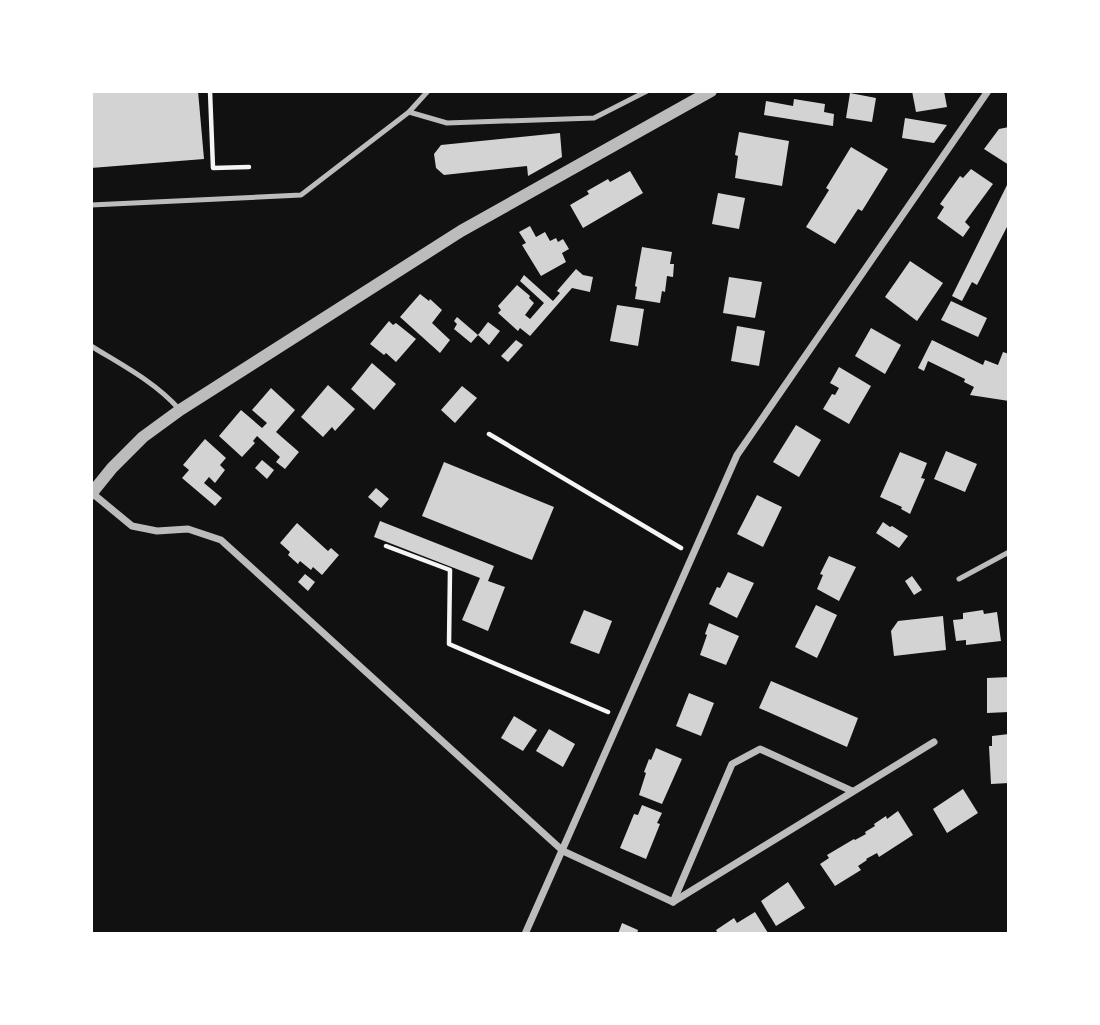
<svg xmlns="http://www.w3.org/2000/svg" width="1100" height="1025" font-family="Cabin,sans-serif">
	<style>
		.building { fill: #d3d3d3 }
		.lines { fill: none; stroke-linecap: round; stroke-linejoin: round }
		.path { stroke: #f5f5f5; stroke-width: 4.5 }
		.service { stroke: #bcbcbc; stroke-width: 5 }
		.minor { stroke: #bcbcbc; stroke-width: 7 }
		.tertiary { stroke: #bcbcbc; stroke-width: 12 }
	</style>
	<rect width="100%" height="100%" fill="#111"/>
	<g class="building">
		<path d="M91 91H198L204 159 91 168Z"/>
		<path d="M912 91H944L947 107 916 112Z"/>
		<path d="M850 93 876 98 872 122 846 118Z"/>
		<path d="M794 99 825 104 824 112 834 114 833 126 764 115 766 101 793 106Z"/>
		<path d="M905 118 947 125 934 143 902 138Z"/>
		<path d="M1009 127V165L984 149 999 129Z"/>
		<path d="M739 132 789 141 782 186 735 178 738 156 735 155Z"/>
		<path d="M560 133 562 157 528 176 527 166 444 175 436 168 434 154 441 145Z"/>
		<path d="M851 147 888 169 862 211 858 209 835 244 806 227 829 190 826 188Z"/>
		<path d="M971 169 993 184 965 222 970 227 963 237 937 218 944 207 940 204 960 176 963 178Z"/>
		<path d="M630 171 643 193 583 228 570 205 589 194 587 191 608 179 610 182Z"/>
		<path d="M1009 181V223L977 285 972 282 962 301 952 296Z"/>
		<path d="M718 193 745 198 739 229 712 224Z"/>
		<path d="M530 226 536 237 545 232 550 241 556 238 558 242 563 239 569 249 562 253 566 262 541 276 522 245 526 243 519 232Z"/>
		<path d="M642 247 672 252 670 264H674L673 277 667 276 665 292 662 291 660 303 635 299 637 287 635 286Z"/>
		<path d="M910 261 943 283 917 321 885 297Z"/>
		<path d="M576 269 583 275 593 277 590 292 572 288 530 336 520 328 518 331 498 313 501 310 498 306 517 285 530 296 529 298 534 303 525 315 530 319 544 303 520 281 524 275 553 301 560 293 557 291Z"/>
		<path d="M729 277 762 282 755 318 723 313Z"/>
		<path d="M420 294 429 301 430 299 442 310 432 323 450 340 440 353 400 317Z"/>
		<path d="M951 301 987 318 978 337 941 320Z"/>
		<path d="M617 305 644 309 638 346 610 341Z"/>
		<path d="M457 317 478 335 471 343 454 329 457 324 454 321Z"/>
		<path d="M389 321 393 325 396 323 416 339 396 362 386 353 384 355 370 344Z"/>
		<path d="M488 322 500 331 489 345 478 335Z"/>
		<path d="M737 326 765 331 759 366 731 361Z"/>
		<path d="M871 328 901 345 885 374 855 356Z"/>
		<path d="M516 340 523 345 508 362 501 356Z"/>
		<path d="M932 340 983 365 985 360 998 365 1003 352 1009 354V401L970 395 974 387 964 382 965 379 928 361 924 371 918 368Z"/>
		<path d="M372 363 396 384 374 410 351 389Z"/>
		<path d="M839 367 871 386 849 424 823 409 832 394 835 395 839 388 830 383Z"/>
		<path d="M328 385 355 409 335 431 332 427 323 437 301 417Z"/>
		<path d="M462 386 477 398 455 423 441 410Z"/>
		<path d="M271 388 295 410 276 432 299 452 285 469 276 462 280 457 257 436 253 441 255 443 242 457 219 436 241 410 262 428 267 423 252 410Z"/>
		<path d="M796 425 821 440 799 477 773 462Z"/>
		<path d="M205 439 226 458 220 465 225 470 215 483 209 477 204 483 222 498 215 506 182 478 189 470 183 465Z"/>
		<path d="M946 451 977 464 965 492 934 479Z"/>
		<path d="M900 452 927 463 921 478 925 479 910 514 901 509 902 507 880 497Z"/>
		<path d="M262 460 274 470 267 479 255 468Z"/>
		<path d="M444 462 554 507 532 560 422 516Z"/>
		<path d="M376 488 389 499 381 508 368 497Z"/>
		<path d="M757 495 782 507 763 547 737 534Z"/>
		<path d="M380 521 494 566 488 581 505 587 488 631 462 620 480 578 374 537Z"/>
		<path d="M883 522 890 527 892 526 908 536 899 548 876 533Z"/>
		<path d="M297 523 328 551 331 548 339 555 322 575 313 567 311 570 300 561 298 564 288 555 290 552 280 543Z"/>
		<path d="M829 556 856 567 839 601 817 589 823 575 820 574Z"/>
		<path d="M728 572 754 583 737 618 709 604 717 587 720 588Z"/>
		<path d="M305 574 315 582 308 591 298 582Z"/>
		<path d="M912 576 922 590 914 595 905 581Z"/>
		<path d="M816 605 837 615 817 658 795 647Z"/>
		<path d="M584 610 612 621 599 654 570 643Z"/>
		<path d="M983 610 984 614 997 612 1001 641 966 645V640L956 641 953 620 963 619V613Z"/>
		<path d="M943 616 946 650 894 656 891 631 898 621Z"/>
		<path d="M709 623 739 636 726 665 700 655 707 635 705 634Z"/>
		<path d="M1009 677V712L987 713V678Z"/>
		<path d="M771 681 858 718 847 747 759 708Z"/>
		<path d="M689 693 714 703 701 736 676 726Z"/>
		<path d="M514 716 537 730 523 751 501 738Z"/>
		<path d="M549 729 575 744 563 767 536 751Z"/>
		<path d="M1009 734V783L991 784 989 746H992V736Z"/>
		<path d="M656 748 682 759 662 804 639 795 646 773 644 772 649 759 651 760Z"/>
		<path d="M963 789 978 813 947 833 933 809Z"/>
		<path d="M642 805 662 813 657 823 660 824 646 859 620 848 634 814 638 815Z"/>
		<path d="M898 811 913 835 879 857 877 853 866 859 867 860 858 866 861 870 835 886 820 864 829 858 827 855 854 839 855 840 866 834 865 832 875 826 874 824 886 816 887 819Z"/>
		<path d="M788 882 805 908 776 926 761 901Z"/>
		<path d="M755 912 768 933 765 934H718L716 930 734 918 737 923Z"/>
		<path d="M622 923 638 930 637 934H618Z"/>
	</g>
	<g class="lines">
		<g class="path">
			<path d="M210 91 213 168 249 167"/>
			<path d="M489 434 681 548"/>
			<path d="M386 546 450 570 449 644 608 712"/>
		</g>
		<g class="service">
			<path d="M409 112 447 123 594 118 647 91"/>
			<path d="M91 205 301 195 409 112 428 91"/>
			<path d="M91 346C122 365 155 382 179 409"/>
			<path d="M959 579 1009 552"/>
		</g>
		<g class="minor">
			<path d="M92 493 132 526 157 531 188 529 221 540 563 851 673 902 934 742"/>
			<path d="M673 902 732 764 760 749 852 791"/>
			<path d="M525 934 737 455 988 91"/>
		</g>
		<path class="tertiary" d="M91 494 112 468 143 437 180 410 461 231 711 91"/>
	</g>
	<rect width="1100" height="1025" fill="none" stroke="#ffffff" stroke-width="186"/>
</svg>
